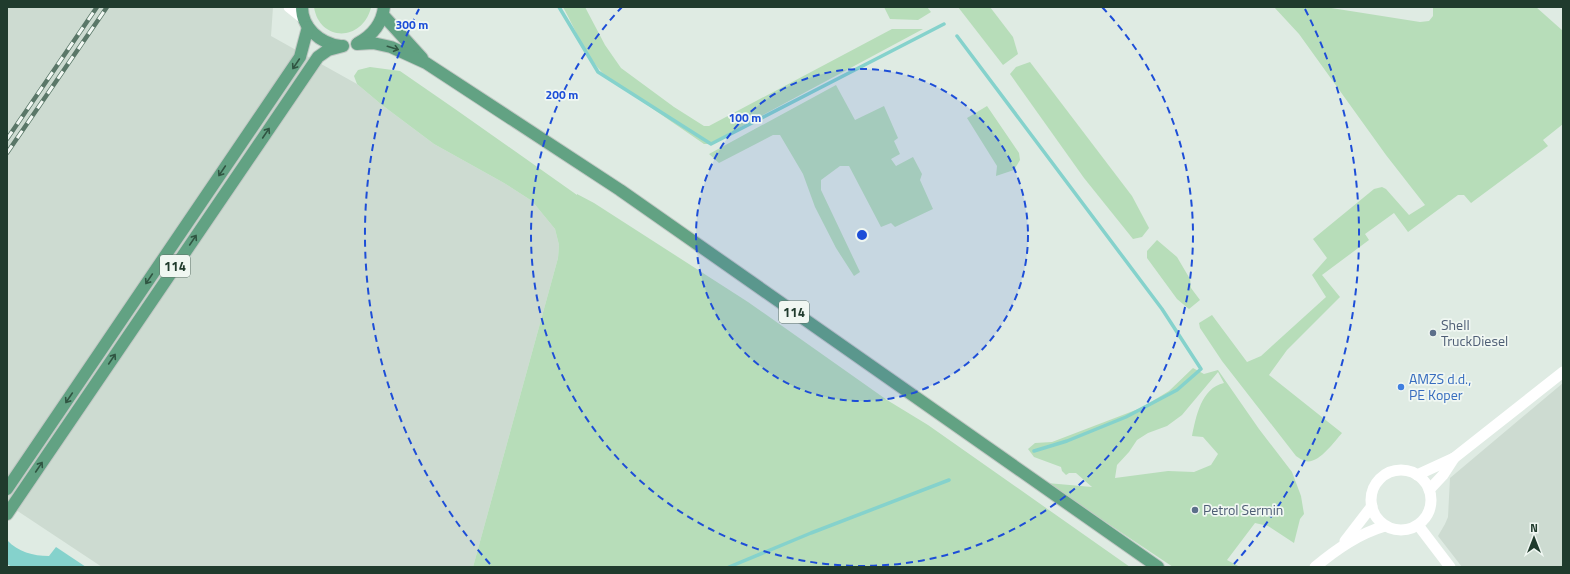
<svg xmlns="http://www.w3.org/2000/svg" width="1570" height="574" font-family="'Titillium Web',sans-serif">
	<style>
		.built { fill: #cddbd1 }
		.green { fill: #b7ddb9; fill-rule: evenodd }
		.water { fill: #85d2cc }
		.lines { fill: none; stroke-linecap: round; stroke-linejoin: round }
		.stream { stroke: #85d2cc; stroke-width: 3.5 }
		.primary-casing { stroke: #c1c8c4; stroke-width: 14 }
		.minor { stroke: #fff; stroke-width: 11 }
		.primary { stroke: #62a283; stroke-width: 12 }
		.rail-casing { stroke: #5a7768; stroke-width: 4.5 }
		.rail { stroke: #f0f7f2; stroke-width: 3; stroke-dasharray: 9; stroke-linecap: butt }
		.oneway { stroke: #305542 }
		.ring { fill: none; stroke: #1d4ed8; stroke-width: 2; stroke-dasharray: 7 5 }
		.service-dot { fill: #5c6f8a; stroke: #f0f7f2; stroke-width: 1.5 }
		.shop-dot { fill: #3f7fe0; stroke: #f0f7f2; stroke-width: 1.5 }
		.labels { text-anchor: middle; stroke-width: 3.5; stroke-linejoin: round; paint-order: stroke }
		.shield { fill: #f0f7f2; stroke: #5e7368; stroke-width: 1 }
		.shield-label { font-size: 13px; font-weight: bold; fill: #203b2d }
		.service-label { font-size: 14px; fill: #4e5e75; stroke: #f0f7f2; text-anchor: start }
		.shop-label { font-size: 14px; fill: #366cbe; stroke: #f0f7f2; text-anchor: start }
		.centre { fill: #1d4ed8; stroke: #f0f7f2; stroke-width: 2 }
		.ring-label { font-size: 12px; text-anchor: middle; font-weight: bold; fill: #1d4ed8; stroke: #f0f7f2; stroke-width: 3.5; stroke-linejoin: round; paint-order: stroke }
	</style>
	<rect width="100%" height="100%" fill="#dfebe3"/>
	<g class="built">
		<path d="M7 7H273L271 36 357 84 382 105 434 144 504 183 532 201 555 229 559 245 558 258 473 567H102L7 504Z"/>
		<path d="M1563 383V567H1462L1438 536 1445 524 1448 517 1450 478Z"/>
	</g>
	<g class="green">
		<path d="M314 7H371V8C361 43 319 41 314 7Z"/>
		<path d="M563 7H585L605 45 621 68 674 107 704 126H709L892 29H923L709 144H704L621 87C591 71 579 36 563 7Z"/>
		<path d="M884 7H927L931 12 918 20 890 19Z"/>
		<path d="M958 7H990L1013 37 1018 54 1003 65Z"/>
		<path d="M1274 7H1325L1420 22 1429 21 1433 16V7H1536L1563 31V124L1543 140 1548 146 1471 203 1464 195H1458L1408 232 1394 213 1365 234 1369 240 1322 275 1340 297 1287 350 1269 375 1342 433C1334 442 1318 465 1305 461 1302 460 1299 458 1296 456L1222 361 1200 328 1199 323 1212 315 1247 362 1261 356 1326 297 1312 275 1327 258 1313 239 1374 189 1382 187 1386 189 1409 215 1425 205 1386 155 1299 34Z"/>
		<path d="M1030 62 1132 196 1149 228 1142 237 1133 239 1084 178 1010 74 1016 67Z"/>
		<path d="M370 67 400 71 455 109 577 195V194L594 203 748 302 887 400 928 425 1130 567H473L558 258 559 245 555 229 532 201 504 183 434 144 382 105 357 84 354 76 358 70Z"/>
		<path d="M836 85 855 120 884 106 898 138 894 141 900 154 891 159 896 166 913 157 922 174 920 180 933 209 895 227 891 223 881 227 849 166H840L821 180V190L860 272 854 276 836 248 815 207 803 174 780 135H773L719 163 709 154Z"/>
		<path d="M987 106 1019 153 1020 160 1014 170 996 176 997 166 967 118Z"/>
		<path d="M1157 240 1177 257 1190 279 1191 288 1200 300 1189 309 1177 299 1147 258V251Z"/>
		<path d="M1193 368 1204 374 1218 370 1259 429 1292 472 1301 496 1304 514 1300 519 1294 543 1268 526 1255 523 1227 560 1240 567H1173L1047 483 1092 487 1076 473H1069L1066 475 1062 471 1061 467 1034 457 1028 449 1035 443 1052 442 1141 408 1169 391ZM1218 372 1224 383C1201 388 1196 417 1192 436L1203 437 1218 454 1211 465 1194 472 1168 471 1115 478 1117 465 1129 452 1137 440 1148 433 1167 426 1182 415Z"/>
	</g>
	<path class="water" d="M7 540C18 552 33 556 49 556L56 547 86 567H12L7 564Z"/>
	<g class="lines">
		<g class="stream">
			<path d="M559 7 598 72 711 144 944 24"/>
			<path d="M957 36 1162 309 1201 369 1177 390 1126 417 1067 441 1034 451"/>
			<path d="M729 567 811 533 949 480"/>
		</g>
		<defs>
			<g id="primary">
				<path d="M302 7C302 28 320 43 340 46"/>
				<path d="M383 15 422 58"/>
				<path d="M358 43C373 35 382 24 384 7"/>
				<path d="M357 44 373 43 391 47 426 63 620 190 1158 567"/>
				<path d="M7 489 300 57 308 27"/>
				<path d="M7 514 318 57 328 50 343 46"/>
			</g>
		</defs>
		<use href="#primary" class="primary-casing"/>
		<g class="minor">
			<path d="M289 7 304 19"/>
			<circle cx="1401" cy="500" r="30"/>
			<path d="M1417 475 1454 458 1563 372"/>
			<path d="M1429 490 1443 475 1454 458"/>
			<path d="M1418 525 1450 567"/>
			<path d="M1345 541 1372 506"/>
			<path d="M1315 567C1337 549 1358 534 1385 526"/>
		</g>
		<use href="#primary" class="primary"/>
		<defs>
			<g id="rail">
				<path d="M7 139 97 7"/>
				<path d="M7 153 107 7"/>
			</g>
		</defs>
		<use href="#rail" class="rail-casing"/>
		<use href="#rail" class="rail"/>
	</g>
	<defs><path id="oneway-shaft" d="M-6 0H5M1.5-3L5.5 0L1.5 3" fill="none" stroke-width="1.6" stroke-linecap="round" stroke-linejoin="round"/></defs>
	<g class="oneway">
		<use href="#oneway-shaft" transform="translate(393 48) rotate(17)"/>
		<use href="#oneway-shaft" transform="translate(296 64) rotate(124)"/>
		<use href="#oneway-shaft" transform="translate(266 133) rotate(-56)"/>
		<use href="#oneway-shaft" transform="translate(222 171) rotate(124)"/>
		<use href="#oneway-shaft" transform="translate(193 240) rotate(-56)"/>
		<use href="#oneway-shaft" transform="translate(149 279) rotate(124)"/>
		<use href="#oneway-shaft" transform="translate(112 359) rotate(-56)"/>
		<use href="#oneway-shaft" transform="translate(69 398) rotate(124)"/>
		<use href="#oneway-shaft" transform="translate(39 467) rotate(-56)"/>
	</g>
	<circle cx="862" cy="235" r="166" fill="#1d4ed8" fill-opacity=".12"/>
	<g class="ring">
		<circle cx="862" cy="235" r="166"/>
		<path d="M1102 7A331 331 0 1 1 622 7"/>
		<path d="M490 564A497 497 0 0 1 419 9M1305 9A497 497 0 0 1 1234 564"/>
	</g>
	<g class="service-dot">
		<circle cx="1433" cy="333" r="4"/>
		<circle cx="1195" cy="510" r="4"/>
	</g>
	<circle class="shop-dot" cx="1401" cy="387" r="4"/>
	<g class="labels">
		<g class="shield">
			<rect x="160" y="255" width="30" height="22" rx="3"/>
			<rect x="779" y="301" width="30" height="22" rx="3"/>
		</g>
		<g class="shield-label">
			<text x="175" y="271">114</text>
			<text x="794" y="317">114</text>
		</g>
		<g class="service-label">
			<text x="1441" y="330">Shell<tspan x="1441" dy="16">TruckDiesel</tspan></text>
			<text x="1203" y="515">Petrol Sermin</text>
		</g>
		<g class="shop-label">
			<text x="1409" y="384">AMZS d.d.,<tspan x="1409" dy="16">PE Koper</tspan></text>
		</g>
	</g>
	<circle cx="862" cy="235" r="6" class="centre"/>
	<g class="ring-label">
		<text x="412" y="29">300 m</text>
		<text x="562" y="99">200 m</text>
		<text x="745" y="122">100 m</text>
	</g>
	<rect width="1570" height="574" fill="none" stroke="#203b2d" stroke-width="16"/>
	<g transform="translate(1534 538)" stroke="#f0f7f2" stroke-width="3" paint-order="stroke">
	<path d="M0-3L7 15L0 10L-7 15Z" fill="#203b2d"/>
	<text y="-6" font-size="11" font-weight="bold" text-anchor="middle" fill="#203b2d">N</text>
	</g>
</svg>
